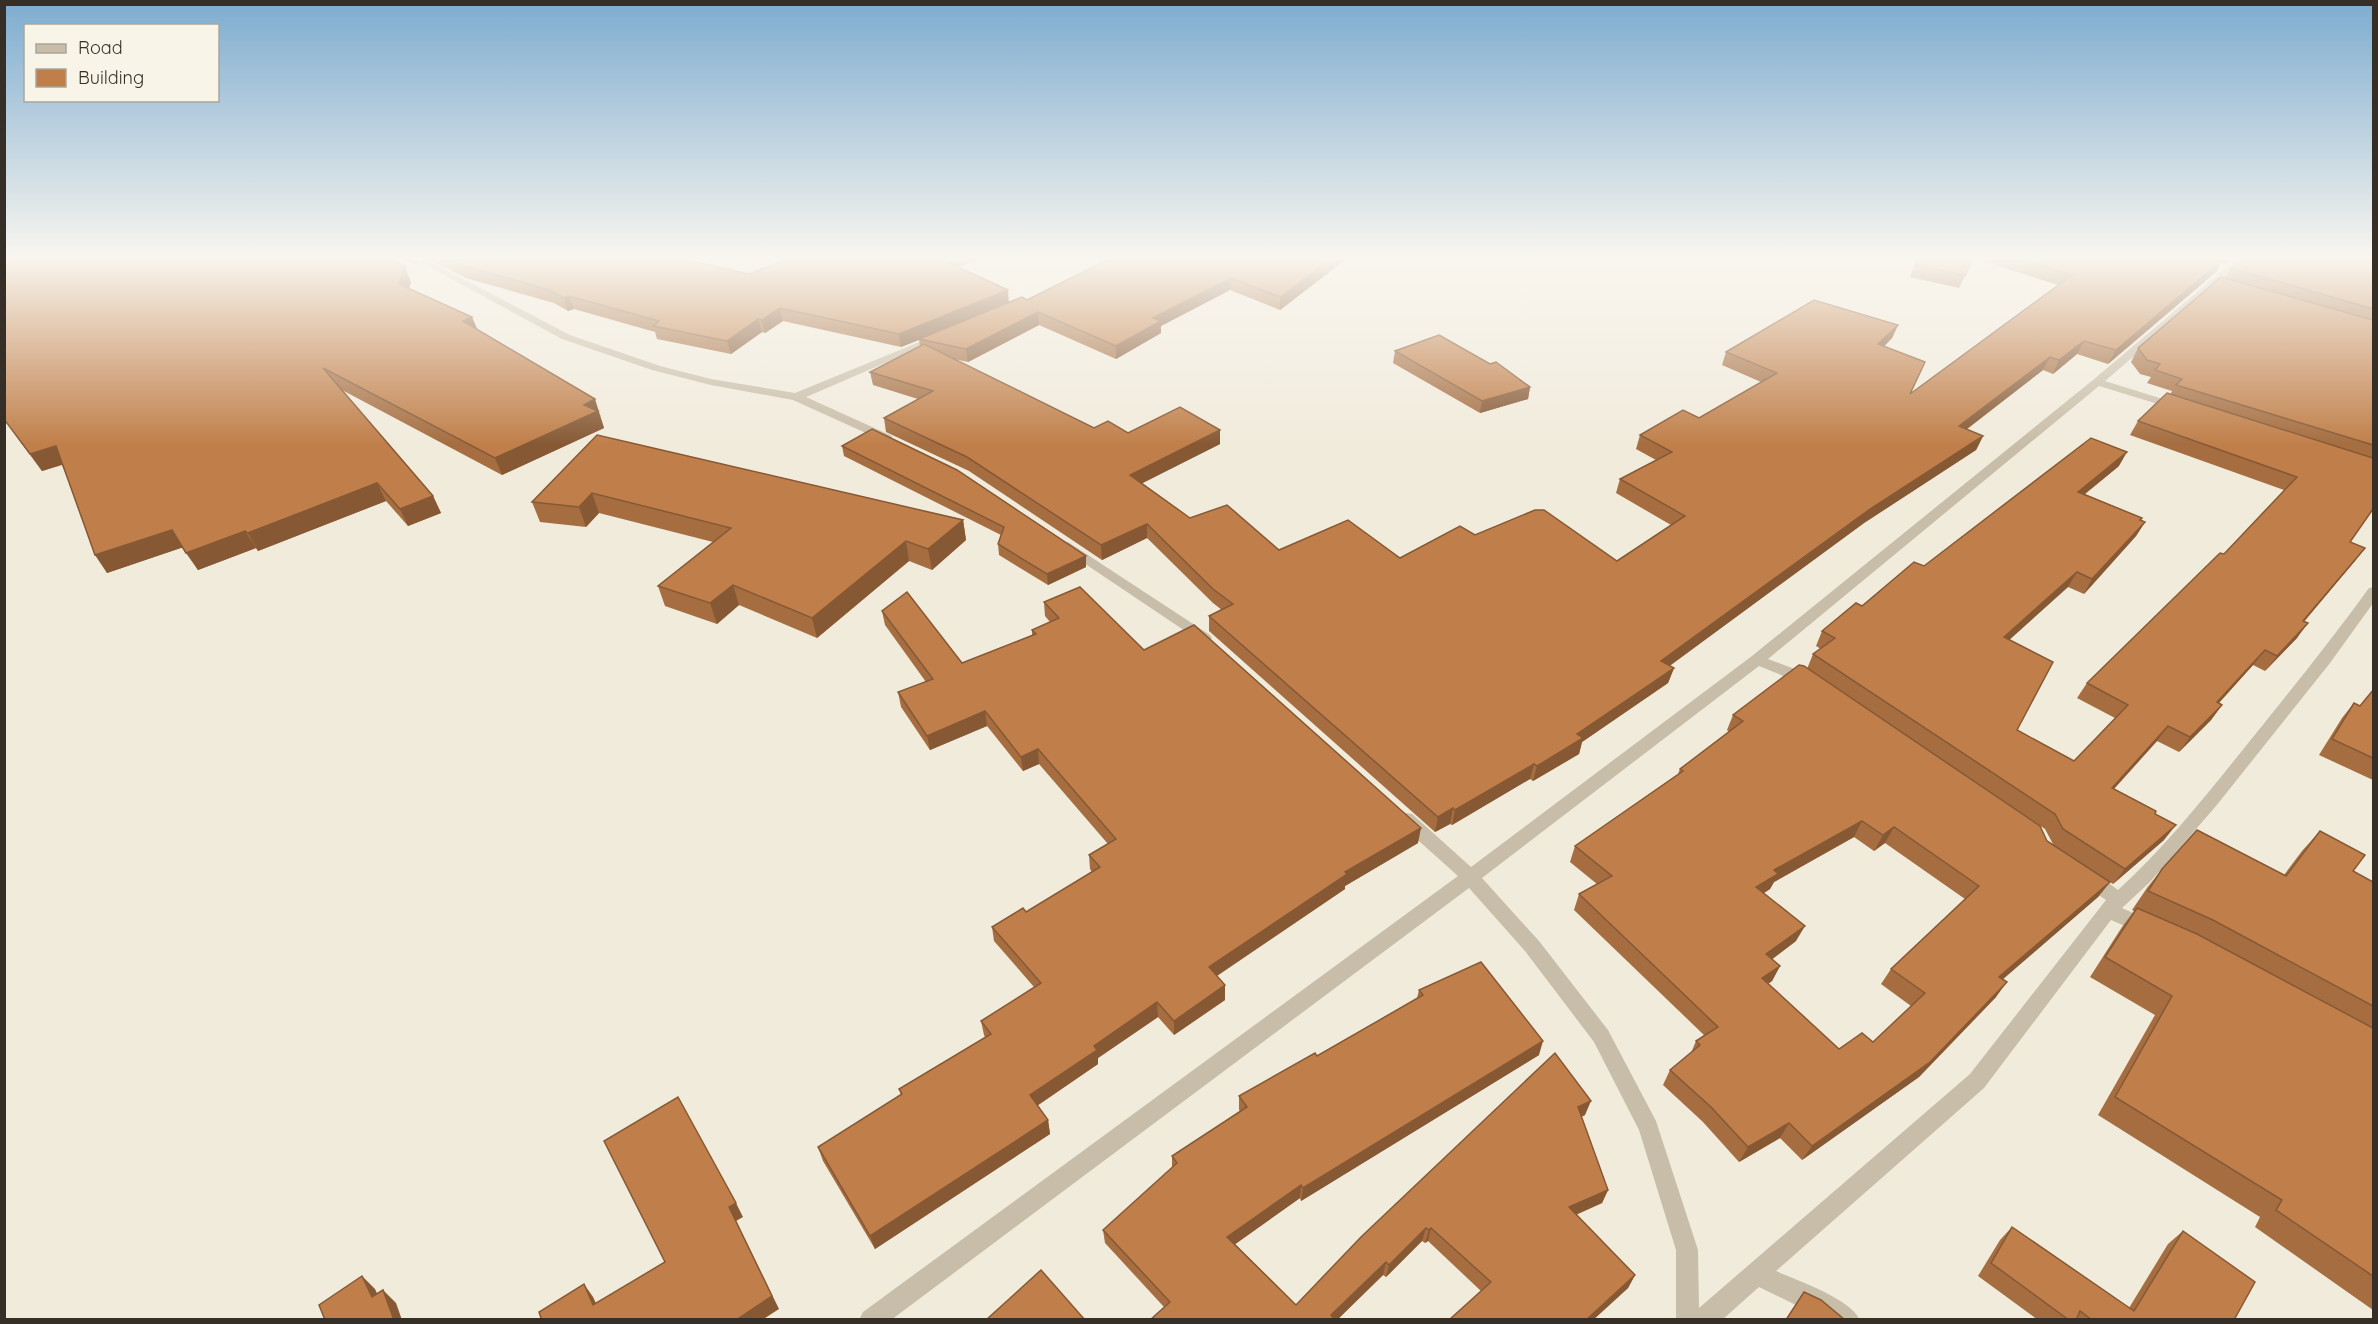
<svg xmlns="http://www.w3.org/2000/svg" width="2378" height="1324" font-family="Quicksand,sans-serif">
	<style>
		.lines { fill: none; stroke-linecap: round; stroke-linejoin: round }
		.street { fill: #c8bda8; fill-rule: evenodd }
		.wall { fill: #a56d40; fill-rule: evenodd }
		.shaded-wall { fill: #865934 }
		.building { fill: #c07f4a; stroke: #865934; stroke-width: 1.5; fill-rule: evenodd }
	</style>
	<rect width="100%" height="100%" fill="#f1ebdc"/>
	<g class="lines">
		<g class="street">
			<path d="M416 260H427L570 335 660 366 711 379 795 393 934 336H942L943 338 806 397 892 436V442L888 443 793 400 711 385 652 370 562 339Z"/>
			<path d="M2235 260H2246L2105 381 2182 405V409H2174L2099 386 1768 659 1813 676 1816 680 1813 684H1803L1759 666 1482 878 1539 941 1608 1030 1656 1121 1698 1250 1699 1308 1970 1074 2106 900 2081 883 2078 878 2081 873C2094 869 2107 882 2118 890 2162 850 2200 803 2237 757 2282 701 2327 646 2369 588L2374 587V602L2330 663 2216 806 2150 882 2122 908 2153 922 2155 927 2153 932 2146 935 2111 920 1984 1088 1776 1271C1798 1281 1850 1298 1860 1320H1827L1759 1287 1722 1320H1676V1250L1639 1130 1594 1042 1525 951 1469 888 891 1320H859L863 1312 1458 876 1400 824 1397 819 1400 814 1406 813 1412 814 1471 867 1752 656 2093 380Z"/>
			<path d="M1068 542 1210 635 1212 638 1210 641H1200L1063 549 1061 546Z"/>
		</g>
	</g>
	<g class="wall">
		<path d="M402 260H418L420 265Z"/>
		<path d="M431 260H688L749 274 959 267 1009 302 1027 300 1102 262 1096 260H1345L1280 310 1230 290 1161 326V333L1116 359 1039 325 968 362 954 359 1094 428 1128 433 1220 444 1142 483 1190 518 1279 550 1400 558 1475 535 1617 561 1671 525 1616 493 1620 479 1656 460 1636 449 1640 435 1699 418 1761 382 1722 365 1726 352 1898 325 1892 338 1884 346 1911 394 2058 285 1980 260H2233L2226 264 2221 263 2216 272 2108 364 2077 354 2053 374 2043 370 1966 430 1983 436 1976 450 1864 523 1669 666 1674 668 1668 683 1582 742 1579 754 1533 781 1530 779 1452 825 1450 824 1435 832 1209 631V616L1222 610 1213 603 1147 538 1102 560 969 471 886 432 884 418 918 399 873 385 870 372 920 346 919 340 901 347 783 321 765 333 762 332 731 354 657 339 655 332 574 309 568 311 554 303 466 278Z"/>
		<path d="M1973 260 1959 288 1910 277 1915 264Z"/>
		<path d="M2373 260V509L2350 542 2365 548 2354 562 2304 621 2297 638 2265 671 2253 665 2219 703 2222 705 2211 720 2179 752 2157 741 2114 789 2155 814 2164 840 2113 884 2110 882 2098 897 2003 979 1996 997 1919 1077 1802 1160 1780 1138 1739 1162 1703 1122 1663 1085 1670 1070 1691 1053 1696 1041 1705 1036 1574 910 1579 894 1597 884 1570 862 1575 846 1678 774 1680 769 1729 732 1727 730 1733 715 1807 669 1813 654 1821 649 1816 646 1822 631 1924 566 2119 466 2085 494 2142 518 2141 520 2145 522 2136 536 2084 594 2068 587 2009 639 2017 730 2074 761 2115 718 2077 698 2087 683 2224 554 2284 490 2130 435 2138 421 2170 395 2172 391 2147 383 2151 377 2140 374 2131 362 2138 348 2225 278 2231 268ZM1954 768 2045 829 2053 844 2047 841ZM1854 837 1874 851 1885 843 1965 899 1891 969 1881 984 1911 1006 1873 1042 1839 1049 1768 984 1772 981 1780 966 1772 959 1796 941 1764 893 1770 889 1774 882Z"/>
		<path d="M411 282 409 289 477 329 601 416H600L604 428 502 475 342 390 433 496 441 513 408 526 386 501 258 551 256 548 198 570 183 547 107 573 62 465 42 471 4 420Z"/>
		<path d="M1395 351 1490 364 1530 387 1528 399 1480 413 1393 363Z"/>
		<path d="M597 435 963 520 966 540 932 570 909 561 817 638 739 605 717 624 665 606 658 586 713 542 599 513 586 527 540 522 532 502Z"/>
		<path d="M842 446 1086 556V567L1048 585 999 555 998 544 1001 535 844 456Z"/>
		<path d="M1044 602 1144 650 1418 843 1345 886V889L1217 976 1225 985V1000L1174 1035 1158 1017 1098 1058V1064L1037 1106 1048 1120 1050 1134 875 1249 823 1161 818 1147 901 1095 899 1089 985 1037 984 1035 981 1021 1034 987 994 941 992 927 1026 912 1092 872 1090 869 1089 855 1108 844 1039 764 1023 771 987 726 930 750 901 707 898 692 926 682 885 625 882 611 962 663 1032 635V630L1050 622 1045 616Z"/>
		<path d="M2373 690V780L2319 755 2342 718 2354 703 2360 706Z"/>
		<path d="M2320 831 2353 871 2373 882V1310L2255 1227 2260 1217 2098 1115 2155 1015 2090 977 2122 927 2134 911 2132 910 2147 888 2162 869 2284 875 2302 851Z"/>
		<path d="M1419 990 1539 1055 1301 1201 1300 1198 1235 1244 1296 1305 1555 1053 1585 1115 1581 1117 1608 1190 1602 1203 1576 1215 1635 1275 1628 1288 1593 1320H1449L1481 1291 1428 1241 1425 1243 1422 1241 1386 1277 1383 1275 1337 1320H1150L1164 1307 1105 1243 1103 1230 1172 1168V1156L1240 1111 1239 1110V1096L1317 1056 1417 998Z"/>
		<path d="M2012 1227 2129 1308 2168 1244 2183 1231 2234 1320H2038L1978 1276 2000 1240Z"/>
		<path d="M1804 1292 1845 1320H1785Z"/>
	</g>
	<g class="shaded-wall">
		<path d="M943 260H977L945 272Z"/>
		<path d="M1330 260H1345L1280 310V297Z"/>
		<path d="M2222 260 2216 272 2108 364 2116 350Z"/>
		<path d="M405 267 411 282 405 300 399 284Z"/>
		<path d="M1231 278 1230 290 1161 326V333L1116 359V346L1153 318Z"/>
		<path d="M1008 290 1009 303 901 347 899 334Z"/>
		<path d="M569 296 574 309 568 311 564 298Z"/>
		<path d="M780 308 783 321 765 333 762 320Z"/>
		<path d="M1038 312 1039 325 968 362 966 349Z"/>
		<path d="M472 317 479 333 463 321Z"/>
		<path d="M758 319 762 332 731 354 727 341Z"/>
		<path d="M1898 325 1892 338 1873 358 1878 344Z"/>
		<path d="M2084 341 2077 354 2053 374 2059 360Z"/>
		<path d="M2050 357 2043 370 1952 440 1959 426Z"/>
		<path d="M1530 387 1528 399 1480 413 1482 401Z"/>
		<path d="M595 399 604 428 502 475 495 458 584 405Z"/>
		<path d="M1220 430V444L1131 489 1130 475Z"/>
		<path d="M1983 436 1976 450 1864 523 1656 676 1661 661 1870 509Z"/>
		<path d="M56 446 67 463 42 471 30 454Z"/>
		<path d="M2127 452 2119 466 2070 506 2078 492Z"/>
		<path d="M377 483 386 501 258 551 248 533Z"/>
		<path d="M592 493 599 513 586 527 579 507Z"/>
		<path d="M433 496 441 513 408 526 400 509Z"/>
		<path d="M963 520 966 540 932 570 928 549Z"/>
		<path d="M2145 522 2136 536 2084 594 2092 579Z"/>
		<path d="M1147 524V538L1102 560 1101 545Z"/>
		<path d="M172 530 184 547 107 573 95 555Z"/>
		<path d="M245 531 256 548 198 570 186 553Z"/>
		<path d="M906 541 909 561 817 638 812 618Z"/>
		<path d="M2365 548 2354 562 2292 636 2303 621Z"/>
		<path d="M1086 556V567L1048 585 1047 574Z"/>
		<path d="M2077 572 2068 587 1996 652 2004 637Z"/>
		<path d="M733 585 739 605 717 624 710 603Z"/>
		<path d="M2308 623 2297 638 2265 671 2277 656Z"/>
		<path d="M2265 650 2253 665 2206 717 2217 702Z"/>
		<path d="M1674 668 1668 683 1582 742 1579 754 1533 781 1537 766 1577 734Z"/>
		<path d="M2222 705 2211 720 2179 752 2190 737Z"/>
		<path d="M985 711 987 726 930 750 927 736Z"/>
		<path d="M2168 726 2157 741 2101 803 2112 788Z"/>
		<path d="M1038 749 1039 764 1023 771 1021 757Z"/>
		<path d="M1534 764 1530 779 1452 825 1455 810Z"/>
		<path d="M1453 808 1450 824 1435 832 1438 817Z"/>
		<path d="M1862 821 1854 837 1774 882 1770 889 1749 902 1756 887 1774 870Z"/>
		<path d="M2176 825 2164 840 2113 884 2125 869Z"/>
		<path d="M1894 827 1885 843 1874 851 1883 835Z"/>
		<path d="M1421 828 1418 843 1345 886V889L1209 981V967L1345 872Z"/>
		<path d="M2110 882 2098 897 1988 992 1999 977Z"/>
		<path d="M1805 926 1796 941 1758 970 1766 954Z"/>
		<path d="M1780 966 1772 981 1754 993 1762 978Z"/>
		<path d="M2007 982 1996 997 1919 1077 1802 1160 1812 1146Z"/>
		<path d="M1225 985V1000L1174 1035V1021Z"/>
		<path d="M1157 1002 1158 1017 1098 1058V1064L1032 1109 1030 1095 1094 1046Z"/>
		<path d="M1543 1041 1539 1055 1301 1201 1303 1188Z"/>
		<path d="M1591 1101 1585 1115 1572 1121 1578 1107Z"/>
		<path d="M1048 1120 1050 1134 875 1249 870 1236Z"/>
		<path d="M1789 1123 1780 1138 1739 1162 1748 1147Z"/>
		<path d="M1301 1185 1300 1198 1227 1250V1237Z"/>
		<path d="M1608 1190 1602 1203 1563 1220 1569 1207Z"/>
		<path d="M736 1203 743 1217 736 1221 779 1309 762 1320H736L729 1207Z"/>
		<path d="M1426 1228 1422 1241 1386 1277 1389 1265Z"/>
		<path d="M1431 1228 1428 1241 1425 1243 1429 1230Z"/>
		<path d="M1386 1262 1383 1275 1337 1320H1330L1331 1315Z"/>
		<path d="M1635 1275 1628 1288 1593 1320H1586Z"/>
		<path d="M362 1276 375 1289 385 1310 372 1297Z"/>
		<path d="M584 1284 593 1297 603 1318 593 1305Z"/>
		<path d="M383 1290 396 1303 402 1320H394Z"/>
	</g>
	<g class="building">
		<path d="M4 260H394L405 267 399 284 472 317 463 321 595 399 584 405 598 411 495 458 323 368 433 496 400 509 377 483 248 533 245 531 186 553 172 530 95 555 56 446 30 454 4 419Z"/>
		<path d="M450 260H688L749 274 785 260H943L1008 290 899 334 780 308 762 320 758 319 727 341 653 326 659 321 569 296 564 298 549 290 461 265Z"/>
		<path d="M1107 260H1330L1280 297 1231 278 1153 318 1161 321 1116 346 1038 312 966 349 919 339 1022 297 1027 300Z"/>
		<path d="M1918 260H1972L1965 276 1915 264Z"/>
		<path d="M2024 260H2222L2116 350 2084 341 2059 360 2050 357 1959 426 1983 436 1870 509 1661 661 1674 668 1577 734 1583 738 1537 766 1534 764 1455 810 1453 808 1438 817 1209 616 1233 604 1213 589 1147 524 1101 545 967 457 884 418 933 391 870 372 924 344 1094 428 1108 421 1128 433 1180 407 1220 430 1130 475 1190 518 1227 505 1279 550 1348 520 1400 558 1460 526 1475 535 1535 510H1544L1617 561 1685 516 1620 479 1672 452 1640 435 1683 410 1699 418 1777 373 1726 352 1814 300 1898 325 1878 344 1925 362 1910 394 2072 275Z"/>
		<path d="M2242 260H2373V309L2231 268Z"/>
		<path d="M2221 277 2373 320V445L2176 385 2182 379 2155 370 2160 364 2147 360 2138 348Z"/>
		<path d="M1439 335 1490 364 1496 362 1530 387 1482 401 1395 351Z"/>
		<path d="M2167 393 2373 458V509L2350 542 2365 548 2303 621 2308 623 2277 656 2265 650 2217 702 2222 705 2190 737 2168 726 2112 788 2156 811 2155 814 2176 825 2125 869 2063 829 2055 814 1813 654 1835 638 1822 631 1856 603 1862 606 1914 562 1924 566 2091 438 2127 452 2078 492 2142 518 2140 520 2145 522 2092 579 2077 572 2004 637 2053 662 2017 730 2074 761 2128 705 2087 683 2220 553 2224 554 2297 477 2138 421Z"/>
		<path d="M872 429 957 470 1086 556 1047 574 998 544 1004 527 842 446Z"/>
		<path d="M597 435 963 520 928 549 906 541 812 618 733 585 710 603 658 586 731 528 592 493 579 507 532 502Z"/>
		<path d="M1080 587 1144 650 1194 625 1421 828 1345 872 1347 874 1209 967 1225 985 1174 1021 1157 1002 1094 1046 1097 1050 1030 1095 1048 1120 870 1236 818 1147 902 1094 899 1089 991 1034 981 1021 1041 983 992 927 1023 908 1026 912 1100 867 1089 855 1116 839 1038 749 1021 757 985 711 927 736 898 692 933 679 882 611 907 592 962 663 1036 634 1032 630 1059 618 1044 602Z"/>
		<path d="M1799 665 1804 666 2040 826 2047 841 2110 882 1999 977 2007 982 1930 1062 1812 1146 1789 1123 1748 1147 1711 1107 1670 1070 1700 1045 1696 1041 1718 1027 1579 894 1612 876 1575 846 1683 771 1680 769 1743 721 1733 715ZM1862 821 1883 835 1894 827 1979 886 1891 969 1925 993 1873 1042 1862 1033 1839 1049 1762 978 1780 966 1766 954 1805 926 1756 887 1778 874 1774 870Z"/>
		<path d="M2373 690V758L2332 739 2354 703 2360 706Z"/>
		<path d="M2197 830 2286 876 2320 831 2365 855 2353 871 2373 882V1006L2213 920 2148 891 2162 869Z"/>
		<path d="M2137 908 2197 934 2373 1028V1276L2276 1210 2282 1200 2115 1097 2172 996 2105 957Z"/>
		<path d="M1481 962 1543 1041 1303 1188 1301 1185 1227 1237 1296 1305 1361 1237 1555 1053 1591 1101 1578 1107 1608 1190 1569 1207 1635 1275 1586 1320H1449L1491 1282 1431 1228 1429 1230 1426 1228 1389 1265 1386 1262 1331 1315 1335 1320H1150L1170 1302 1103 1230 1177 1163 1172 1156 1247 1107 1239 1096 1315 1053 1317 1056 1423 995 1419 990Z"/>
		<path d="M678 1097 736 1203 729 1207 772 1296 736 1320H540L541 1318 539 1312 584 1284 593 1305 665 1262 604 1141Z"/>
		<path d="M2012 1227 2134 1311 2183 1231 2255 1282 2234 1320H2092L2080 1311 2076 1320H2069L1991 1263Z"/>
		<path d="M1041 1270 1085 1320H986Z"/>
		<path d="M362 1276 372 1297 383 1290 394 1320H325L319 1305Z"/>
		<path d="M1804 1292 1821 1300 1845 1320H1786Z"/>
	</g>
	<linearGradient id="sky" x2="0" y2="1"><stop stop-color="#7dacd0"/><stop offset="0.58" stop-color="#f9f6ef"/><stop offset="1" stop-color="#f9f6ef" stop-opacity="0"/></linearGradient>
	<rect width="2378" height="445" fill="url(#sky)"/>
	<rect width="2378" height="1324" fill="none" stroke="#352f28" stroke-width="12"/>
	<rect x="24" y="24" width="195" height="78" fill="#f9f4e8" stroke="#aba59b" stroke-width="1.5"/>
	<rect x="36" y="44" width="30" height="9" fill="#c8bda8" stroke="#aba59b" stroke-width="1.5"/>
	<text x="78" y="54" font-size="18" fill="#352f28">Road</text>
	<rect x="36" y="69" width="30" height="18" fill="#c07f4a" stroke="#aba59b" stroke-width="1.5"/>
	<text x="78" y="84" font-size="18" fill="#352f28">Building</text>
</svg>
